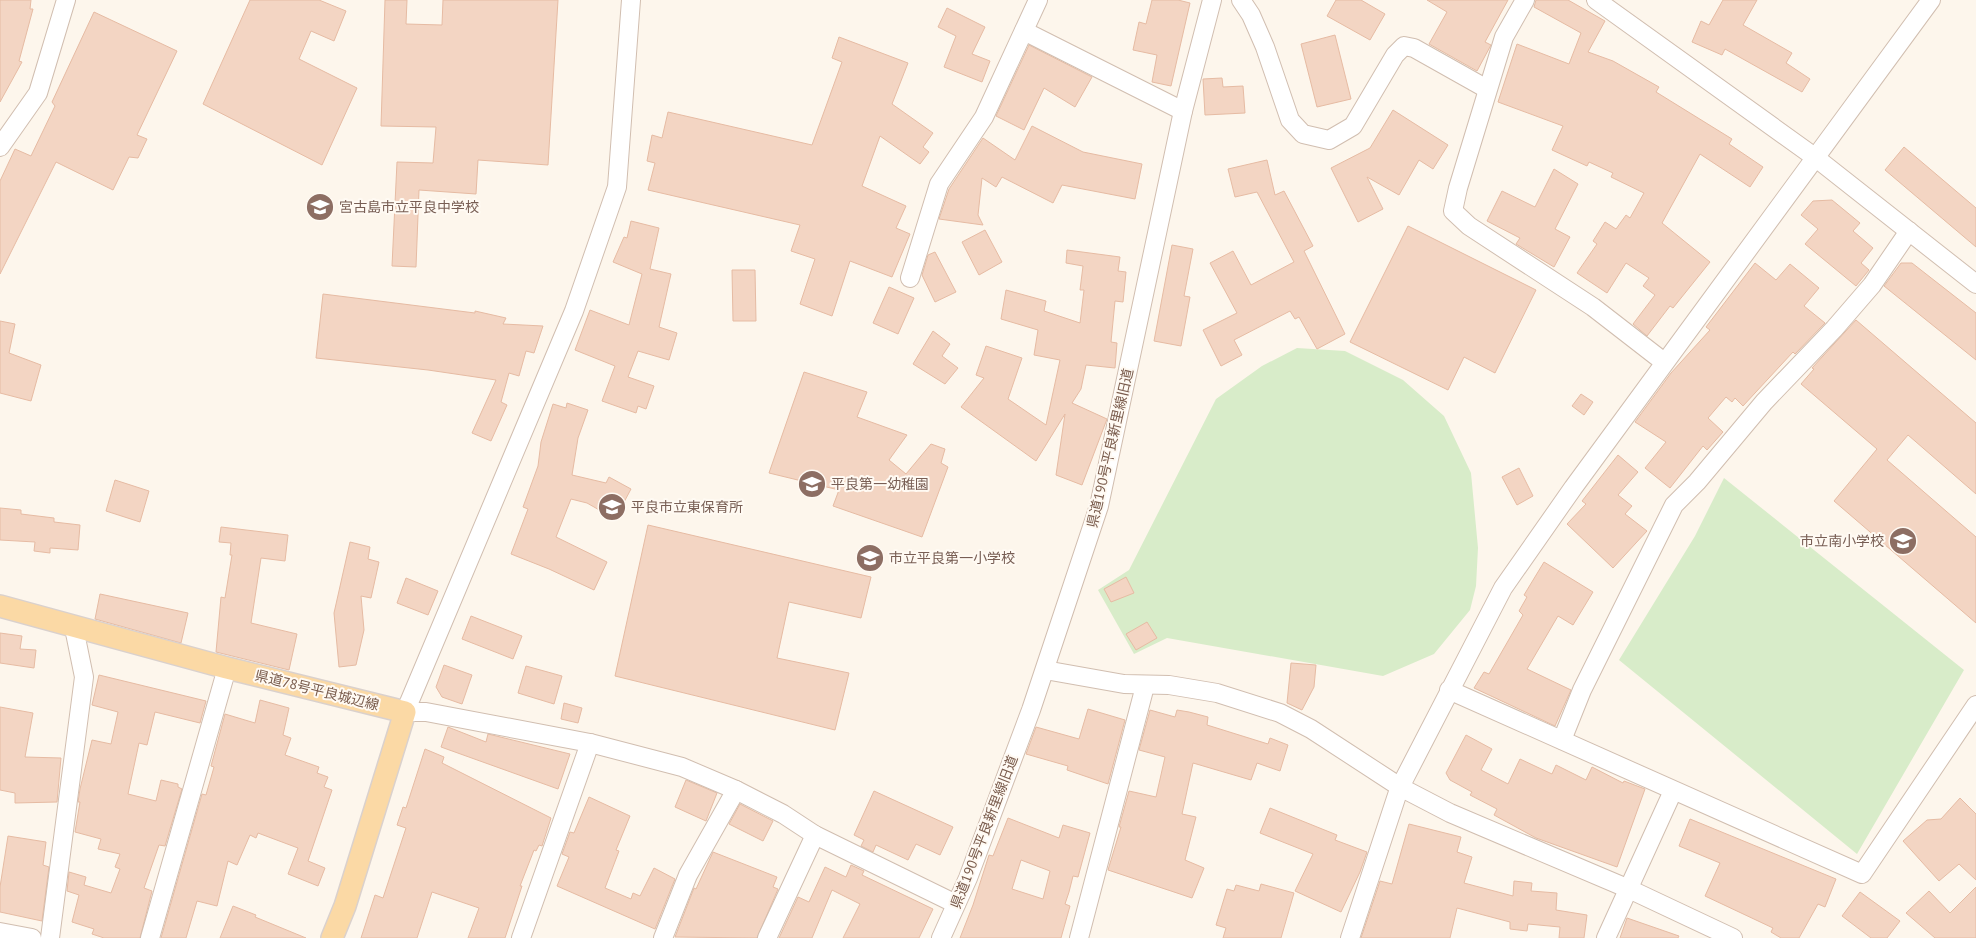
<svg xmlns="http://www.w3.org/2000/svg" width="1976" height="938" font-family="'PT Sans','Noto Sans JP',sans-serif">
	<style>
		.green { fill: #d8ecc9 }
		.building { fill: #f3d5c3; stroke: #e6bba3; fill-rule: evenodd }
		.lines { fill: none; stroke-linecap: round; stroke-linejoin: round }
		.minor-casing { stroke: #d1beb0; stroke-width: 20 }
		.major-casing { stroke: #dad1cd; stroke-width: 24 }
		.minor { stroke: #fff; stroke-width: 18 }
		.major { stroke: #fbd9a5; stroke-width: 21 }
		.labels { text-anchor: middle; stroke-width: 4; stroke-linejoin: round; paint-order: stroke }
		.education-label { font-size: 14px; fill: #785e54; stroke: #fffaf3; text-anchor: start }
		.street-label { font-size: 14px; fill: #7a5c4d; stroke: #fffaf3 }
	</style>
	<rect width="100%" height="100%" fill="#fdf6ec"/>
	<g class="green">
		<path d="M1297 348 1345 351 1403 380 1444 416 1471 473 1478 548 1476 586 1470 610 1434 654 1383 676 1167 638 1134 654 1098 590 1129 570 1216 399 1262 366Z"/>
		<path d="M1724 478 1964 670 1857 854 1619 660 1695 536Z"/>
	</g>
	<g class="building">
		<path d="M0 0H31L30 9H33L19 61 22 62 0 102Z"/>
		<path d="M250 0H319L346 11 334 41 311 31 299 59 357 88 322 165 203 104Z"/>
		<path d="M385 0H407L406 24 442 25 443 0H558L548 165 478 160 476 194 419 190 416 267 392 266 397 162 433 163 436 127 381 126Z"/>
		<path d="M1152 0H1178L1190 3 1171 86 1152 82 1157 55 1133 50 1139 22 1146 24Z"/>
		<path d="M1336 0H1361L1385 14 1370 40 1327 16Z"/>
		<path d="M1427 0H1508L1485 42 1491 45 1477 71 1429 44 1447 12Z"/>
		<path d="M1536 0H1568L1605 21 1588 52 1613 61 1659 87 1656 92 1732 139 1729 144 1763 167 1750 187 1700 154 1662 223 1710 262 1673 308 1670 306 1647 336 1633 324 1655 295 1643 286 1649 278 1626 263 1607 293 1577 273 1597 244 1593 241 1605 222 1616 229 1626 215 1630 218 1644 193 1611 177 1613 173 1589 162 1587 166 1552 150 1563 126 1498 102 1517 44 1569 64 1581 33 1534 7Z"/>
		<path d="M1723 0H1757L1743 25 1792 53 1786 63 1810 79 1802 92 1725 49 1722 55 1692 42 1701 21 1709 25Z"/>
		<path d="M947 8 985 27 972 54 990 61 982 82 944 67 956 36 938 27Z"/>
		<path d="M94 12 177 51 137 135 147 139 138 158 129 157 113 190 56 162 0 274V181L15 149 31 156 55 106 52 102Z"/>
		<path d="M1335 35 1351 99 1317 107 1301 44Z"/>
		<path d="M839 37 908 63 892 104 933 133 923 147 929 152 920 164 880 136 862 186 906 206 896 228 910 234 892 277 850 261 832 316 800 304 815 259 791 251 800 225 648 190 655 163 647 161 652 135 662 138 668 112 812 145 842 62 832 58Z"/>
		<path d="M1029 45 1092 77 1075 107 1044 88 1024 130 996 116Z"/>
		<path d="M1222 78 1223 87 1243 86 1245 113 1205 115 1203 79Z"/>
		<path d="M1393 110 1448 145 1433 169 1419 160 1399 195 1367 177 1383 209 1358 222 1331 168 1370 148Z"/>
		<path d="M1032 126 1083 152 1142 164 1135 199 1062 185 1053 203 1002 177 996 187 982 178 978 215 983 225 939 219 949 189 983 138 1015 160Z"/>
		<path d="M1904 147 1976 208V247L1885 170Z"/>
		<path d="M1267 160 1275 195 1284 191 1313 246 1304 251 1345 334 1317 349 1299 317 1295 319 1290 311 1234 340 1242 355 1221 366 1203 330 1237 313 1210 263 1233 251 1251 285 1294 262 1257 192 1235 197 1228 169Z"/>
		<path d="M1554 169 1578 184 1555 229 1570 237 1554 267 1516 244 1520 238 1487 221 1502 191 1535 207Z"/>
		<path d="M1832 200 1860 223 1853 231 1873 248 1861 263 1869 270 1856 286 1805 244 1818 229 1801 215 1813 201Z"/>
		<path d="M631 221 659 228 650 269 671 274 659 327 677 333 669 360 638 351 628 377 654 386 646 409 638 406 636 413 602 401 615 366 575 350 590 310 629 325 642 274 613 262 624 237 627 238Z"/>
		<path d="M1408 226 1536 290 1495 373 1464 357 1448 390 1350 342Z"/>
		<path d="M985 230 1002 262 979 275 962 242Z"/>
		<path d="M1172 245 1193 249 1184 296 1190 297 1181 346 1154 341Z"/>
		<path d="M1067 250 1120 257 1118 271 1126 272 1123 302 1115 301 1111 342 1117 343 1115 368 1086 365 1081 389 1072 403 1107 419 1082 485 1056 475 1065 414 1036 461 961 407 984 378 976 375 986 346 1022 358 1008 399 1046 425 1060 360 1034 355 1038 330 1001 319 1006 290 1046 301 1044 311 1080 323 1084 290H1080L1083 266 1066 263Z"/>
		<path d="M935 252 956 292 935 302 922 275 928 255Z"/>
		<path d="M1755 263 1776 280 1790 264 1819 288 1804 306 1825 323 1795 354 1793 352 1743 406 1735 398 1732 402 1726 397 1708 418 1723 432 1707 450 1703 446 1670 488 1645 468 1666 442 1635 422 1671 373 1710 330 1706 327Z"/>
		<path d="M1901 263H1912L1976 313V360L1884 286Z"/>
		<path d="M732 270H755L756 321H733Z"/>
		<path d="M889 287 914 298 898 334 873 323Z"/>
		<path d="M323 294 475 313V311L506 318 503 324 543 326 534 353 526 351 519 376 509 373 501 402 507 405 491 441 472 433 496 380 428 370 316 358Z"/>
		<path d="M1856 320 1976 423V494L1908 435 1887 460 1976 537V623L1834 501 1877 449 1801 384 1814 369 1812 368Z"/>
		<path d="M0 321 15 324 9 353 41 365 31 401 0 393Z"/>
		<path d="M933 331 950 344 942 356 958 368 945 384 913 364Z"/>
		<path d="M804 372 867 392 857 417 907 435 889 460 906 474 931 444 945 449 941 463 948 467 922 537 833 506 839 490 769 473Z"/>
		<path d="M1581 394 1593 402 1584 415 1572 406Z"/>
		<path d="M567 403 588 410 578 438 572 475 606 483 609 477 631 489 615 519 587 503 571 499 556 537 607 562 594 590 549 569 511 554 528 509 523 507 538 466 541 442 553 404 566 408Z"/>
		<path d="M1618 455 1638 472 1618 495 1632 506 1625 514 1647 531 1613 568 1567 524 1586 504 1582 501Z"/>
		<path d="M1519 468 1533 496 1517 505 1502 477Z"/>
		<path d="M115 480 149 491 140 522 106 511Z"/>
		<path d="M0 508 21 510V514L54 518V522L80 525 78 550 50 548V553L34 551 35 542 0 540Z"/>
		<path d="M648 525 871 577 861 618 789 602 777 658 849 673 835 730 615 676Z"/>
		<path d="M221 527 288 535 285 561 261 558 251 623 297 634 289 670 216 652 221 597 225 598 232 555H230L231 543 219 542Z"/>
		<path d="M350 542 370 547 368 559 379 562 371 598 361 596 364 630 356 665 339 667 334 613Z"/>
		<path d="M1544 562 1593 592 1573 625 1558 616 1527 669 1571 690 1555 726 1474 688 1484 672 1489 674 1523 615 1519 611 1527 597 1524 595Z"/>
		<path d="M1126 577 1134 593 1111 602 1104 589Z"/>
		<path d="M406 578 438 591 428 615 397 603Z"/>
		<path d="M100 594 188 613 181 643 95 619Z"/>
		<path d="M471 616 522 636 513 659 462 639Z"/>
		<path d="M1147 622 1157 638 1136 650 1126 634Z"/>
		<path d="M0 633 22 636 20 649 36 650 34 668 0 663Z"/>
		<path d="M1291 663 1316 665 1314 687 1302 710 1287 703Z"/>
		<path d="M444 665 472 675 462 704 442 697 436 687Z"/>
		<path d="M526 666 562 676 554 704 518 693Z"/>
		<path d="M99 675 206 701 200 723 155 712 147 745 139 743 128 794 156 801 161 780 178 784V787L182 789 165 846 159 845 144 888 152 891 140 938H104L92 934 94 929 72 922 79 895 67 891 69 872 86 877 84 885 111 893 120 869 115 867 120 854 98 849 101 839 75 832 80 802H78L80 789 92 740 111 744 118 712 92 705Z"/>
		<path d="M260 700 289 708 283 735 291 738 285 755 319 767 317 773 328 777 324 787 332 790 308 861 325 868 318 886 288 874 298 848 258 833 256 838 250 835 237 865 228 861 217 906 197 901 186 938H161L202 794 206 795 214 767 211 766 225 714 255 723Z"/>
		<path d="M564 703 582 708 578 723 561 719Z"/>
		<path d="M0 707 33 713 25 757 61 758 57 802 15 803V793L0 790Z"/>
		<path d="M1088 709 1125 720 1108 784 1067 770 1068 766 1026 754 1036 727 1079 739Z"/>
		<path d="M1150 710 1175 717 1177 710 1189 712 1208 717 1207 725 1268 744 1270 738 1288 745 1280 771 1257 763 1251 780 1193 763 1182 814 1196 817 1185 860 1204 868 1192 898 1108 870 1121 827H1119L1129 791 1156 797 1165 757 1139 750Z"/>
		<path d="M448 727 486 742 488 734 570 754 558 789 441 747Z"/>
		<path d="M1466 735 1492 749 1481 770 1508 784 1520 759 1552 774 1556 765 1586 780 1592 767 1623 783 1624 781 1645 789 1617 867 1536 838 1494 815 1497 809 1470 795 1472 792 1450 780 1446 773Z"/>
		<path d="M425 749 444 757 442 763 551 818 542 846 539 845 536 851 534 850 520 886H522L505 938H468L479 908 432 892 417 938H361L375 895 383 898 406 828 397 825 403 807 406 808Z"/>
		<path d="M686 780 717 793 706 821 675 807Z"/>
		<path d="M874 791 953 827 940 855 916 844 908 860 876 845 873 852 861 846 864 840 854 835Z"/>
		<path d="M589 797 630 816 616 850 619 851 605 888 631 899 633 893 640 896 654 868 675 879 655 929 557 886 569 857 562 854 570 832 574 833Z"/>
		<path d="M1960 798 1976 814V880L1959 864 1939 881 1903 841 1927 820 1941 819Z"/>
		<path d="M740 804 773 821 763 841 729 824Z"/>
		<path d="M1270 808 1337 835 1335 840 1367 852 1360 872 1341 912 1295 891 1313 854 1260 833Z"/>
		<path d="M1008 818 1059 838 1063 825 1090 833 1078 877 1073 876 1069 892 1065 904 1070 906 1061 938H960L973 905 989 855 993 856ZM1021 860 1050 871 1043 899 1012 889Z"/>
		<path d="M1690 819 1836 879 1825 907 1818 904 1799 938H1781L1771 932 1773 928 1705 896 1720 863 1679 846Z"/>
		<path d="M1409 824 1461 837 1457 852 1472 857 1464 883 1513 896 1514 881 1532 883 1531 891 1557 893 1556 910 1587 915 1584 938H1559L1560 927 1528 924 1527 931 1510 929V922L1457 908 1450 938H1361L1380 881 1392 884Z"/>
		<path d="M8 836 46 842 43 865 49 867 42 921 0 912V887Z"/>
		<path d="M713 852 777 877 773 887 778 889 757 938 675 937 694 888 696 889Z"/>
		<path d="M851 865 864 871 862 875 933 909 919 938H843L860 904 832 890 812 938H779L798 897 809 902 825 867 846 877Z"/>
		<path d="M1261 884 1294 893 1281 938H1223L1226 928 1216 925 1227 889 1234 891 1236 885 1259 891Z"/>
		<path d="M1976 887V938H1935L1906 913 1929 891 1950 913Z"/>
		<path d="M1860 892 1900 921 1887 938H1871L1842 916Z"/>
		<path d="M233 906 256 915 255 917 306 938H220Z"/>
		<path d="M1627 918 1679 936 1678 938H1620Z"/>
	</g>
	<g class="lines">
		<defs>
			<g id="minor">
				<path d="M631 0 617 187 574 311 405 712H426L590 743 682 767 736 790 783 814 815 835 956 904"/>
				<path d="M1241 0 1251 15 1265 47 1290 120 1303 134 1329 140 1353 126 1395 55 1404 46 1414 48 1487 89"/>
				<path d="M1525 0 1504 37 1458 188 1453 211 1469 226 1593 307 1664 362"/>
				<path d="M1596 0 1816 158 1976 284"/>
				<path d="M1024 31 1183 111"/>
				<path d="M0 147 38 93 66 0"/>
				<path d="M910 278 939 184 984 117 1038 0"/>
				<path d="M1045 670 1124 684 1169 685 1217 693 1280 713 1311 729 1400 787 1450 813 1629 889 1733 938"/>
				<path d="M1449 690 1862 874 1976 705"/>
				<path d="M1562 740 1582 690 1674 505 1697 482 1764 402 1834 329 1872 285 1909 231"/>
				<path d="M0 932 32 938"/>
				<path d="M50 938 84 677 74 628"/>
				<path d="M150 938 227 668"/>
				<path d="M521 938 590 743"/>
				<path d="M663 938 688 875 736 790"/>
				<path d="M767 938 815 835"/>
				<path d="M941 938 968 878 1031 710 1099 506 1183 111 1212 0"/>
				<path d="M1079 938 1145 686"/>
				<path d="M1350 938 1399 789 1503 588 1573 488 1931 0"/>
				<path d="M1606 938 1673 791"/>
			</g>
			<path id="major" d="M0 606 227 668 405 712 345 906 332 938"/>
		</defs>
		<use href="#minor" class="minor-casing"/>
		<use href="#major" class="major-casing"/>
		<use href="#minor" class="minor"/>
		<use href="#major" class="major"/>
	</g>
	<defs>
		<symbol id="school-disc" viewBox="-11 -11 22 22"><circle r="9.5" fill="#8d6e63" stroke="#fffaf3"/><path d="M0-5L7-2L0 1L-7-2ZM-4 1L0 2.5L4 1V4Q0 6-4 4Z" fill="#fff"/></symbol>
	</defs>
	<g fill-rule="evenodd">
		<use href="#school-disc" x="304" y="191" width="32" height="32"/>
		<use href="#school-disc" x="796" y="468" width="32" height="32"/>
		<use href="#school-disc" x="596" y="491" width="32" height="32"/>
		<use href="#school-disc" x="1887" y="525" width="32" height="32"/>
		<use href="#school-disc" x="854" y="542" width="32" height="32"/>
	</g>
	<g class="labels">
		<g class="education-label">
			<text x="339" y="212">宮古島市立平良中学校</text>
			<text x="831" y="489">平良第一幼稚園</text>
			<text x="631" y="512">平良市立東保育所</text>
			<text x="1884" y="546" text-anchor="end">市立南小学校</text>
			<text x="889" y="563">市立平良第一小学校</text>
		</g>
		<g class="street-label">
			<text transform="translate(1110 448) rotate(-77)" y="5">県道190号平良新里線旧道</text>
			<text transform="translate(317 690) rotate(14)" y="5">県道78号平良城辺線</text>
			<text transform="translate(984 832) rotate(-69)" y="5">県道190号平良新里線旧道</text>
		</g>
	</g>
</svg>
